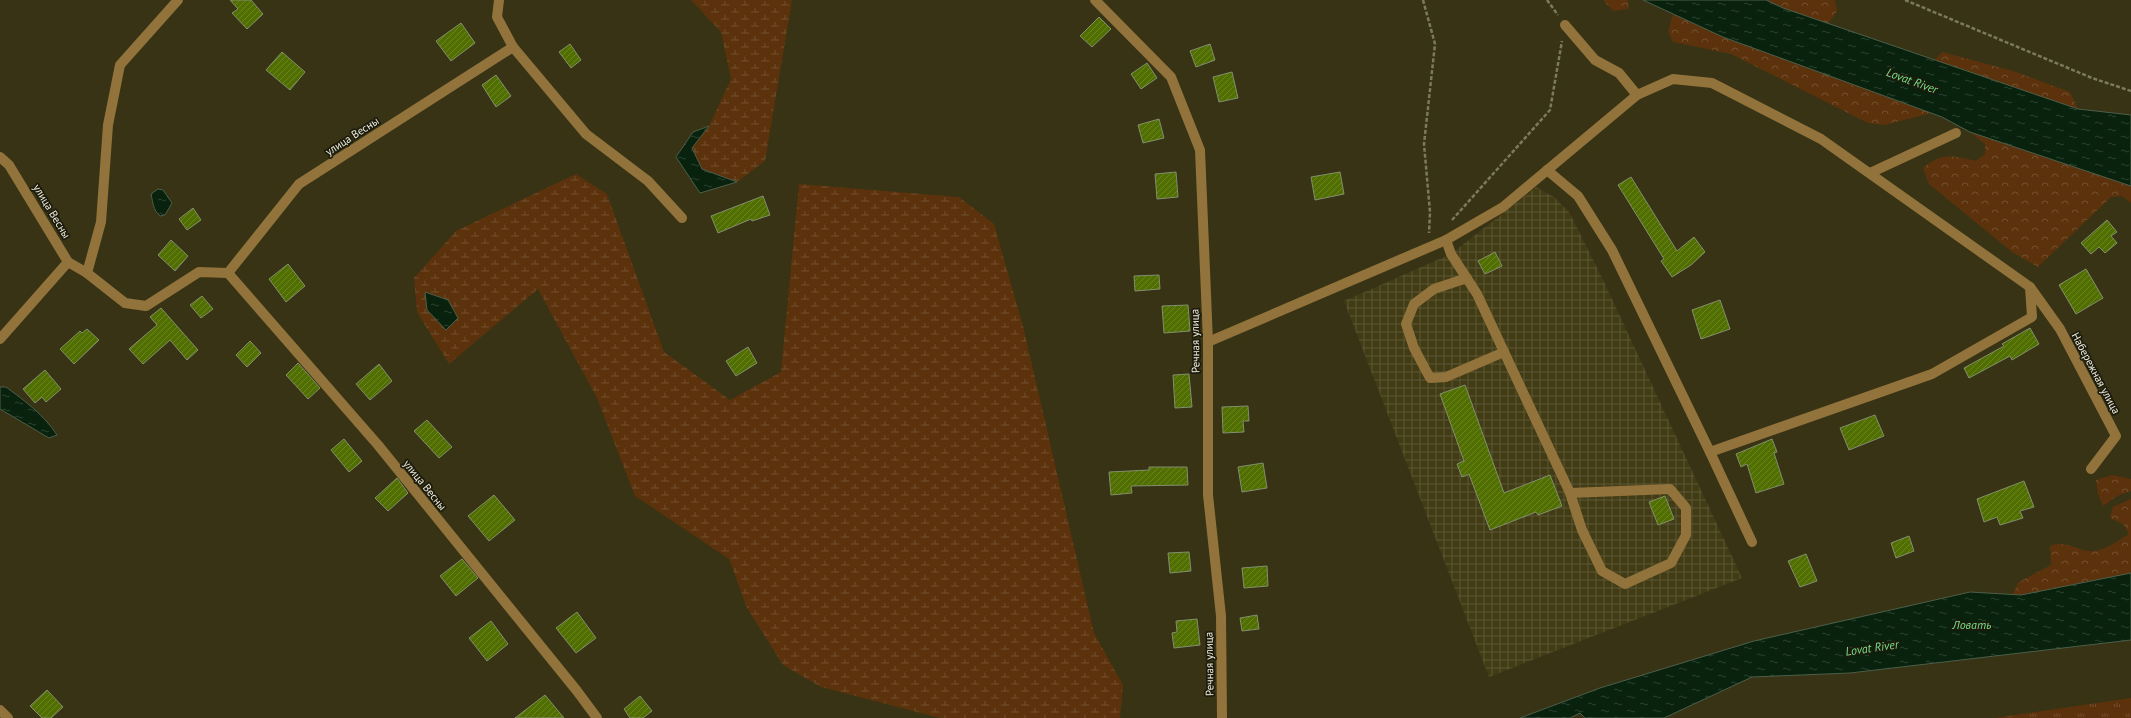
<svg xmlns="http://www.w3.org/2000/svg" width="2131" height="718" font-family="'PT Sans',sans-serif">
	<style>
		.industrial { fill: url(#industrial-grid) }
		.grass { fill: url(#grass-tufts) }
		.forest { fill: url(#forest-crowns) }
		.wetland { fill: url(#wetland-marsh) }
		.water { fill: url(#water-ripples); stroke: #4d5e4a }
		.building { fill: url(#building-hatch); stroke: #828f6f }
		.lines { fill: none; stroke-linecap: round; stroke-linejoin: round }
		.path { stroke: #7c795f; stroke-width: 2.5; stroke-dasharray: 4 2; stroke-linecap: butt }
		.minor { stroke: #92733b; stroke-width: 10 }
		.labels { text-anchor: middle; stroke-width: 3.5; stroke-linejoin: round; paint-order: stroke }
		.street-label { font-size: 11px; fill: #edebd9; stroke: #1c1b0d }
		.water-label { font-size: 12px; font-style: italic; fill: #74df88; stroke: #1c1b0d }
	</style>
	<defs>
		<pattern id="industrial-grid" width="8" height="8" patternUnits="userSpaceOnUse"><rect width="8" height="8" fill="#413c14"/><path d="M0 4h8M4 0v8" fill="none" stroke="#5d5836"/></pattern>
		<pattern id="grass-tufts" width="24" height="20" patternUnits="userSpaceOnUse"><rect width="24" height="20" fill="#5b320c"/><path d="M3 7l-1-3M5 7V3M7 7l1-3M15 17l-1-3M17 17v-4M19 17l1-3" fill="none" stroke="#73502f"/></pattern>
		<pattern id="forest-crowns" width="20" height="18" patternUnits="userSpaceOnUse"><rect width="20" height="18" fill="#5b320c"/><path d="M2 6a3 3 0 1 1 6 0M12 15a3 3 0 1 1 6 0" fill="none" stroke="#73502f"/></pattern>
		<pattern id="wetland-marsh" width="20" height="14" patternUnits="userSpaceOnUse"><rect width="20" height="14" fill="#5b320c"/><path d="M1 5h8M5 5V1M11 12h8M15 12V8" fill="none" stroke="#73502f"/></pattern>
		<pattern id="water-ripples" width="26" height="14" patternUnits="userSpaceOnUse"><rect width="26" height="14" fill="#08220d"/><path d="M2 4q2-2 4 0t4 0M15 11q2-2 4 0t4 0" fill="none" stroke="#2c4230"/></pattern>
		<pattern id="building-hatch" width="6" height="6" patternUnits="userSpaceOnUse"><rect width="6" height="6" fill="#516e00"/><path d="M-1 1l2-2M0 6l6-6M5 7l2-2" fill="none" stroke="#6a8325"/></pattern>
	</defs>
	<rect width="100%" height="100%" fill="#373314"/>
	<path class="industrial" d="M1536 187 1554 197 1569 212 1604 282 1742 578 1489 677 1344 301 1451 254Z"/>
	<path class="grass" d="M2131 698V718H1995Z"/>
	<g class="forest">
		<path d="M1603 0H1628L1629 9 1613 11Z"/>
		<path d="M1766 0H1835L1837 11 1828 24 1783 8Z"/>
		<path d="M1673 14 1723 37 1931 113 1885 125 1868 123 1731 54 1673 42 1668 32Z"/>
		<path d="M1942 52 2013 71 2070 92 2078 109 1935 60Z"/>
		<path d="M1970 132 2131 186V203L2122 196 2111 197 2038 267 2012 252 1929 184 1923 168C1942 152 1953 156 1976 161L1985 154V144Z"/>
		<path d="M2112 475 2131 479V491L2117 496 2103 506 2098 494 2096 480Z"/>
		<path d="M2131 499V573L2021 595H2012L2019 582 2051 565 2050 546C2066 539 2080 553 2095 551 2107 549 2119 540 2129 534L2123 524 2110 518 2113 507Z"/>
	</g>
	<g class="wetland">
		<path d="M691 0H792L765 161 737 182 702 169 692 148 709 126 731 79 721 32Z"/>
		<path d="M576 174 607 194 664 352 730 400 781 372 799 184 959 197 994 224 1023 326 1094 633 1123 685 1120 718H940L821 687 783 665 747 608 729 559 635 496 597 398 538 289 449 364 417 312 414 278 456 231Z"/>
	</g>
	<g class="water">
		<path d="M1643 0H1766L1783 8 2078 109 2131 115V186L1970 132 1942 117 1723 37Z"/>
		<path d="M709 126 692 148 702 169 737 182 700 193 676 157 693 132Z"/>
		<path d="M158 189 163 190 172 203 165 215 160 216C153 210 153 203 151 194Z"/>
		<path d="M425 292 448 300 458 318 446 330 427 310Z"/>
		<path d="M0 387H6C25 401 44 415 57 435L49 438 0 409Z"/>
		<path d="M2131 573V640L1850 673 1752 677 1664 718H1585L1580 713 1570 718H1520L1600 688 1754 641 1970 592 2021 595Z"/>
	</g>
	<g class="building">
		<path d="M230 0H251L263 14 247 29 232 13 238 9Z"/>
		<path d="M1099 17 1111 29 1092 47 1080 36Z"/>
		<path d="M461 23 475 43 451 61 436 41Z"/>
		<path d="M570 44 581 60 571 68 559 52Z"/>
		<path d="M1210 44 1215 60 1196 67 1190 51Z"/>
		<path d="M282 52 305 72 290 90 266 70Z"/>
		<path d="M1147 63 1157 78 1141 89 1131 74Z"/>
		<path d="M1232 72 1238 98 1219 102 1213 77Z"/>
		<path d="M496 75 511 96 496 107 482 85Z"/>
		<path d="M1159 119 1164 138 1143 143 1138 125Z"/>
		<path d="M1176 172 1178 197 1157 199 1155 174Z"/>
		<path d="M1340 172 1344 194 1315 200 1311 177Z"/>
		<path d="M1631 177 1677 251 1694 237 1705 252 1691 265 1672 277 1661 261 1664 259 1618 185Z"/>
		<path d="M763 196 770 215 752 221 751 219 718 233 711 216Z"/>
		<path d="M193 208 201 220 187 230 179 219Z"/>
		<path d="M2107 220 2117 232 2111 236 2117 243 2105 253 2099 247 2091 254 2081 243Z"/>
		<path d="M171 240 188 256 175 271 158 255Z"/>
		<path d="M1495 252 1502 266 1485 274 1478 261Z"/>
		<path d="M288 264 305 286 286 302 269 279Z"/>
		<path d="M2086 269 2103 298 2076 314 2059 285Z"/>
		<path d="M1159 275 1160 289 1135 291 1134 276Z"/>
		<path d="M202 296 213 309 201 318 190 305Z"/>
		<path d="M1720 300 1730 329 1701 339 1692 310Z"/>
		<path d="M1188 305 1190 331 1164 333 1162 306Z"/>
		<path d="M161 308 198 350 187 360 170 340 143 364 129 349 157 325 150 317Z"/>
		<path d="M2030 328 2039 344 2012 360 2010 356 1969 378 1964 368 2004 346 2002 344Z"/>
		<path d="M87 329 99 340 74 364 60 349 80 331 82 333Z"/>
		<path d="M250 341 261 353 247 367 236 355Z"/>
		<path d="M748 347 757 363 736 376 726 361Z"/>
		<path d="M298 363 320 388 308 399 286 375Z"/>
		<path d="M379 364 392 381 370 400 356 384Z"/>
		<path d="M45 370 61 389 46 402 42 397 35 403 23 389Z"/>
		<path d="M1189 374 1192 407 1175 408 1173 375Z"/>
		<path d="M1465 385 1504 493 1550 475 1562 506 1538 515 1536 512 1490 530 1469 474 1462 477 1457 464 1464 461 1440 394Z"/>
		<path d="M1248 406 1249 421H1243L1244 432 1223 433 1222 407Z"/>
		<path d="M1875 415 1884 436 1849 450 1840 428Z"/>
		<path d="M427 420 452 447 439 458 414 431Z"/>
		<path d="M344 439 362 461 349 472 331 450Z"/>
		<path d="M1772 439 1777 452 1774 453 1784 484 1756 493 1747 464 1741 467 1736 454Z"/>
		<path d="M1263 463 1267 488 1242 492 1238 467Z"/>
		<path d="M1149 467H1187L1188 485 1131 486 1132 493 1111 495 1109 472 1149 470Z"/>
		<path d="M397 478 408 493 388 511 375 498Z"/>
		<path d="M2024 481 2034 507 2020 511 2023 518 2000 525 1997 517 1984 522 1977 499Z"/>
		<path d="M494 495 515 520 489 541 468 516Z"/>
		<path d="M1665 496 1674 519 1658 525 1649 502Z"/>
		<path d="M1909 536 1914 551 1896 558 1891 543Z"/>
		<path d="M1189 552 1191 571 1170 573 1168 553Z"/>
		<path d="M1806 554 1817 581 1800 587 1788 561Z"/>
		<path d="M462 559 478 578 456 596 440 576Z"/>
		<path d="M1267 566 1268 586 1244 588 1242 568Z"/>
		<path d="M577 612 596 638 576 653 556 628Z"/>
		<path d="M1257 615 1259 629 1242 631 1240 618Z"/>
		<path d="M1197 619 1200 645 1174 648 1172 633 1177 632 1176 621Z"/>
		<path d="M491 621 508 644 487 661 469 638Z"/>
		<path d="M47 690 63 707 51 718H42L30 706Z"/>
		<path d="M545 695 564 718H515Z"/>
		<path d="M640 696 652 711 643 718H630L624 709Z"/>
	</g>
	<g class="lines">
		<g class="path">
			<path d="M1423 0 1435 44 1424 144 1430 212 1429 233"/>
			<path d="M1547 0 1558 15"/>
			<path d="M1905 0 2092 78 2131 91"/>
			<path d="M1452 220 1550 110 1562 41"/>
		</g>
		<g class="minor">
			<path d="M499 0 497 17 513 47 586 134 648 181 682 218"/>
			<path d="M1095 0 1171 77 1200 150 1208 342V495L1221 616 1222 718"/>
			<path d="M1565 25 1595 60 1619 73 1637 95"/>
			<path d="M0 157 9 165 68 262 87 273 125 303 146 306 199 272 228 273 378 445 577 691 597 718"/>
			<path d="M1547 170 1578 196 1612 250 1710 452 1752 542"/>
			<path d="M1870 173 1956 133"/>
			<path d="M1446 240 1451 254 1477 294 1570 493 1582 530 1602 571 1625 584 1671 563 1686 535V508L1670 489 1570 493"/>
			<path d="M87 273 101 222 108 125 120 65 178 0"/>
			<path d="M228 273 299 184 513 47"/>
			<path d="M1467 278 1434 289 1414 304 1406 324 1414 348 1430 378 1446 377 1504 352"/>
			<path d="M2030 287 2060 329 2116 436 2091 469"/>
			<path d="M0 339 68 262"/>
			<path d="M1208 342 1446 240 1503 207 1637 95 1673 79 1712 83 1821 139 2030 287 2032 317 1932 374 1710 452"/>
			<path d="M0 710 8 718"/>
		</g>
	</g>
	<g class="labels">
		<g class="street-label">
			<text transform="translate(352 136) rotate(-33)" y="4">улица Весны</text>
			<text transform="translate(52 211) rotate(59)" y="4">улица Весны</text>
			<text transform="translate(1195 341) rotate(-91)" y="4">Речная улица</text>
			<text transform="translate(2096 373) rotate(62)" y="4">Набережная улица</text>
			<text transform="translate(425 485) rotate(51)" y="4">улица Весны</text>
			<text transform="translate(1209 664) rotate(-91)" y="4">Речная улица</text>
		</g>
		<g class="water-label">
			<text transform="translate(1912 81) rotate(20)" y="4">Lovat River</text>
			<text x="1972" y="629">Ловать</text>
			<text transform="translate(1872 648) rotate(-8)" y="4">Lovat River</text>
		</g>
	</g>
</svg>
